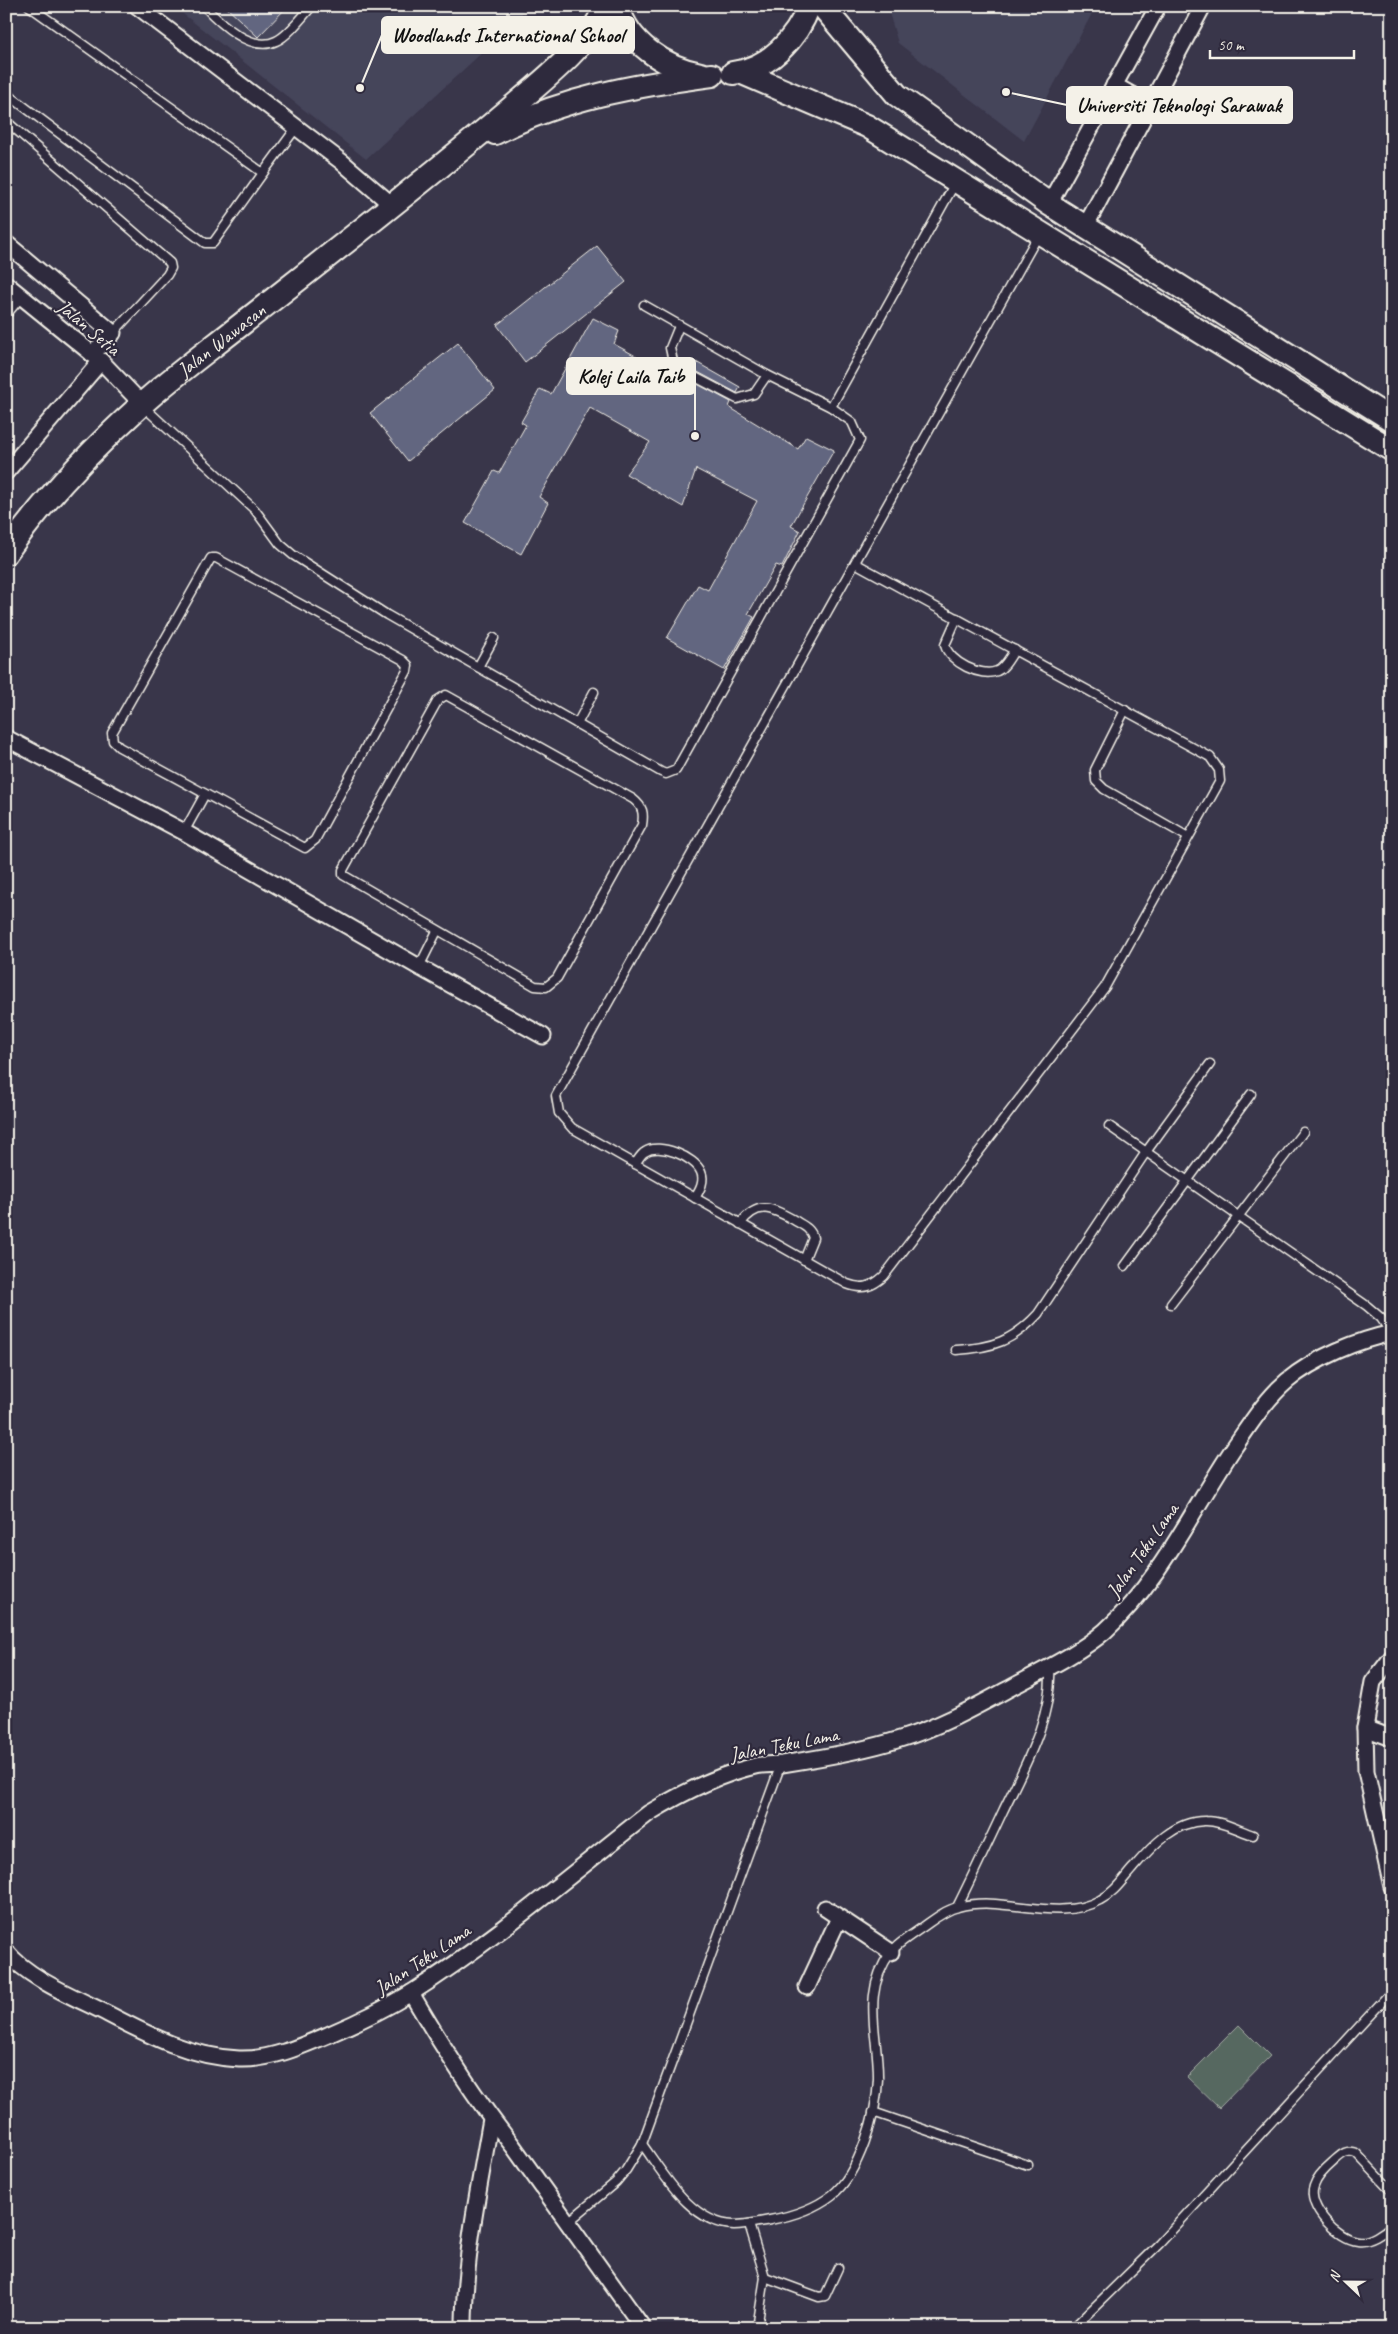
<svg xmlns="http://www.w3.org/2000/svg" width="1398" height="2334" font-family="Caveat,sans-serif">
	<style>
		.built { fill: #45445a }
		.green { fill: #566861; stroke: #a5aca4 }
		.building { fill: #626680; stroke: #f4f1e8 }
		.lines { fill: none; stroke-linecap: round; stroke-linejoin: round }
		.lane-casing { stroke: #f4f1e8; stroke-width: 11 }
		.street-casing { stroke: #f4f1e8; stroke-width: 19 }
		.secondary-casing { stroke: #f4f1e8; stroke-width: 26 }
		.lane { stroke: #2f2a3d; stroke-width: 8 }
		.street { stroke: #2f2a3d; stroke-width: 15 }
		.secondary { stroke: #2f2a3d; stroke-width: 22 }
		.labels { text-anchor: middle; stroke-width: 4.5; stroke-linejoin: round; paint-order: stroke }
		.street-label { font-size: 20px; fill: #f4f1e8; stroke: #2f2a3d }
		.leader { fill: none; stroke: #f4f1e8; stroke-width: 2 }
		.callout-dot { fill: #f4f1e8; stroke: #2f2a3d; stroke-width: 2 }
		.callout { fill: #f4f1e8; stroke: #f4f1e8; stroke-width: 2 }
		.callout-label { font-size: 21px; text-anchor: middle; font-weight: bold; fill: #111 }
	</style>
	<rect width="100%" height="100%" fill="#39364a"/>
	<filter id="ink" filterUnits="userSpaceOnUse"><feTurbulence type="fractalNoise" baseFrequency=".02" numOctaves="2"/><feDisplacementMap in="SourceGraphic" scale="10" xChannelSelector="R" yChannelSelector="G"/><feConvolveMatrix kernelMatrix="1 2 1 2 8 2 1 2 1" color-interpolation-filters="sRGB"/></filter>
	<g filter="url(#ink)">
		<g class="built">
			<path d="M173 6H522V16L366 159Z"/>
			<path d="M887 6H1096L1024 141 898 43Z"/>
		</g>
		<path class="green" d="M1239 2025 1270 2056 1219 2108 1187 2077Z"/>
		<g class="building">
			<path d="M225 6H288L258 37Z"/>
			<path d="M597 246 626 282 525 362 497 325Z"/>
			<path d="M593 318 619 331 614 344 683 382 686 378 731 402 729 407 798 449 806 436 834 450 791 526 800 531 782 567 776 565 748 614 754 617 724 670 667 638 698 585 708 590 757 501 696 469 683 507 626 474 650 442 590 408 539 497 548 503 521 554 465 523 494 471 499 473 526 425 521 422 540 389 551 394Z"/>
			<path d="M458 343 495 390 408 461 370 413Z"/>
			<path d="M696 362 740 387 737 393 692 369Z"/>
		</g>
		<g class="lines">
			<defs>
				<g id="lane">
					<path d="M204 6C220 23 252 53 276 41 287 37 304 15 312 6"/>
					<path d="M6 93 205 243H213L263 173 29 6"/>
					<path d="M6 121 170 263 171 268 167 275 113 333"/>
					<path d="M263 173 296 128"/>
					<path d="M6 315 22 296"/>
					<path d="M679 326 670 348 674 366 737 399 754 394 767 375"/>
					<path d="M143 406 255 510 280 544 293 555 387 615 661 772 666 774 676 770 860 440 852 422 831 407 767 375 644 305"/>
					<path d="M831 407 955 183"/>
					<path d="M211 558H216L403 660 408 665 407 671 315 840 305 848 119 747 113 741 112 733Z"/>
					<path d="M855 563 1210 757 1219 770 1220 781 1105 987 884 1276C872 1287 863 1290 847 1284L572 1128 559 1113 556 1096 1039 234"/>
					<path d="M957 618 945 645C949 662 981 678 997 671 1005 668 1010 656 1015 650"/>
					<path d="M478 667 494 638"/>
					<path d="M446 695 633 799C643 807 644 813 642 825L557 978 546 987 535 986 343 875V870L438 700Z"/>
					<path d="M1125 710 1095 770 1096 781 1104 789 1188 837"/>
					<path d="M577 724 594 692"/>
					<path d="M184 832 205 794"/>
					<path d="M419 967 437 931"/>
					<path d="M1109 1126 1367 1306 1381 1318 1391 1333"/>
					<path d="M635 1164C638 1160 641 1154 645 1152 659 1142 695 1157 701 1172 705 1181 700 1190 695 1198"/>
					<path d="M740 1224C758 1200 772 1208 794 1220 802 1225 811 1228 813 1238L804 1260"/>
					<path d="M1125 1266 1251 1094"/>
					<path d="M1171 1304 1303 1132"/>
					<path d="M956 1350C992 1348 1013 1341 1038 1314L1146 1152 1210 1064"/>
					<path d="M957 1907C973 1875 988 1843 1003 1811 1024 1767 1053 1717 1050 1667"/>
					<path d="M873 2112 1028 2165"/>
					<path d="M642 2144C664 2174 691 2224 734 2225 746 2225 758 2222 770 2220 792 2216 814 2209 832 2195 859 2174 877 2113 878 2079 879 2034 860 1994 891 1952 898 1943 913 1934 923 1927 933 1920 945 1910 958 1907 1004 1894 1056 1924 1100 1900 1114 1893 1123 1879 1133 1868 1151 1847 1175 1820 1206 1821 1222 1821 1238 1830 1253 1835"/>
					<path d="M1392 2191 1356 2153C1346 2149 1341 2155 1333 2162 1326 2168 1317 2176 1314 2186 1306 2207 1338 2239 1358 2241 1369 2243 1384 2233 1392 2225"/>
					<path d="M567 2223 616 2182 626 2170 642 2144 781 1764"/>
					<path d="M749 2224 765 2277 757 2328"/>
					<path d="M765 2277 819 2297 825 2296 838 2268"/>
					<path d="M1073 2328 1159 2244 1392 1991"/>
				</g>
				<g id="street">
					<path d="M137 6 342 162 392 205"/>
					<path d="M1114 85 1150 105"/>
					<path d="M1049 204 1158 6"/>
					<path d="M1085 227 1203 6"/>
					<path d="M6 243 113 333 92 354"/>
					<path d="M6 284 101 361 142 404"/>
					<path d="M6 472 101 361"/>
					<path d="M6 738 184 832 419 967 543 1036"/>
					<path d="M1392 1657 1373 1682 1365 1728 1366 1771 1392 1887"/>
					<path d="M1365 1728 1392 1738"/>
					<path d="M825 1908 891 1952"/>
					<path d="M6 1951C28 1979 77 1998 108 2014 150 2036 191 2057 239 2059 271 2060 302 2046 330 2034 358 2022 385 2009 411 1993 495 1940 571 1874 649 1813 682 1793 717 1775 755 1766 764 1764 773 1765 782 1764 821 1758 863 1751 900 1739 940 1727 977 1706 1014 1686 1042 1671 1081 1652 1105 1631 1161 1580 1193 1508 1235 1446 1251 1423 1266 1399 1287 1381 1314 1358 1358 1340 1392 1333"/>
					<path d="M807 1987 839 1918"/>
					<path d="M411 1993C442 2046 475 2099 513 2146L643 2328"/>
					<path d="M464 2328C464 2258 479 2188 491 2119"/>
				</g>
				<g id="secondary">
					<path d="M618 6C627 43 666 68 701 74"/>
					<path d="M822 6 897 95 1049 204 1392 420"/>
					<path d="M740 72 867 126 1392 450"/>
					<path d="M733 73C768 69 797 39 809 6"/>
					<path d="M495 133C562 98 637 85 712 75"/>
					<path id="s1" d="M6 553C45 498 91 450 141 405 173 376 209 350 243 323 331 254 420 185 505 113 533 89 595 41 605 6"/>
				</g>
			</defs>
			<use href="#lane" class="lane-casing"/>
			<use href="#street" class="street-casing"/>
			<use href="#secondary" class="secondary-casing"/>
			<use href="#lane" class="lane"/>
			<use href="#street" class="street"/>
			<use href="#secondary" class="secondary"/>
		</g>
	</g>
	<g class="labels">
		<g class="street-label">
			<text transform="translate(89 327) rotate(40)" y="7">Jalan Setia</text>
			<text dy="7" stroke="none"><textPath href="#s1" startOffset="304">Jalan Wawasan</textPath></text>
			<text transform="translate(1142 1550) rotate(-55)" y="7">Jalan Teku Lama</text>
			<text transform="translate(784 1744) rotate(-11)" y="7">Jalan Teku Lama</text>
			<text transform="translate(422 1959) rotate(-34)" y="7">Jalan Teku Lama</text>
		</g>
	</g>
	<path class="leader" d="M360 88L382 35M1006 92L1067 105M695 436L695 376"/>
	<g class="callout-dot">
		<circle cx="360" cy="88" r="5"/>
		<circle cx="1006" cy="92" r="5"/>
		<circle cx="695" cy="436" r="5"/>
	</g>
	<g class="callout">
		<rect x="382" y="17" width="252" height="36" rx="5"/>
		<rect x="1067" y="87" width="225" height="36" rx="5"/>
		<rect x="567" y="358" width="128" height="36" rx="5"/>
	</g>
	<g class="callout-label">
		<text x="508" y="42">Woodlands International School</text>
		<text x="1179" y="112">Universiti Teknologi Sarawak</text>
		<text x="631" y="383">Kolej Laila Taib</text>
	</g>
	<rect width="1398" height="2334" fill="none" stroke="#2f2a3d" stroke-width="25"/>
	<rect x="12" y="12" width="1373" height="2309" fill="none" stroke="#f4f1e8" stroke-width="2" filter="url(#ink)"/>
	<g transform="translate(1346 2282) rotate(292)" stroke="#2f2a3d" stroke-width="4" paint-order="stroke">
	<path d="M0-4L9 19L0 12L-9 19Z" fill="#f4f1e8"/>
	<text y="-8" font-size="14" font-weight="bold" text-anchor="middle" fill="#f4f1e8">N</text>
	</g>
	<path d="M1210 50v8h144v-8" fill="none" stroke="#f4f1e8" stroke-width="2.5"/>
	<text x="1218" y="50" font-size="15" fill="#f4f1e8" stroke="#2f2a3d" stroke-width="4" paint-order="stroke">50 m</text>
</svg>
